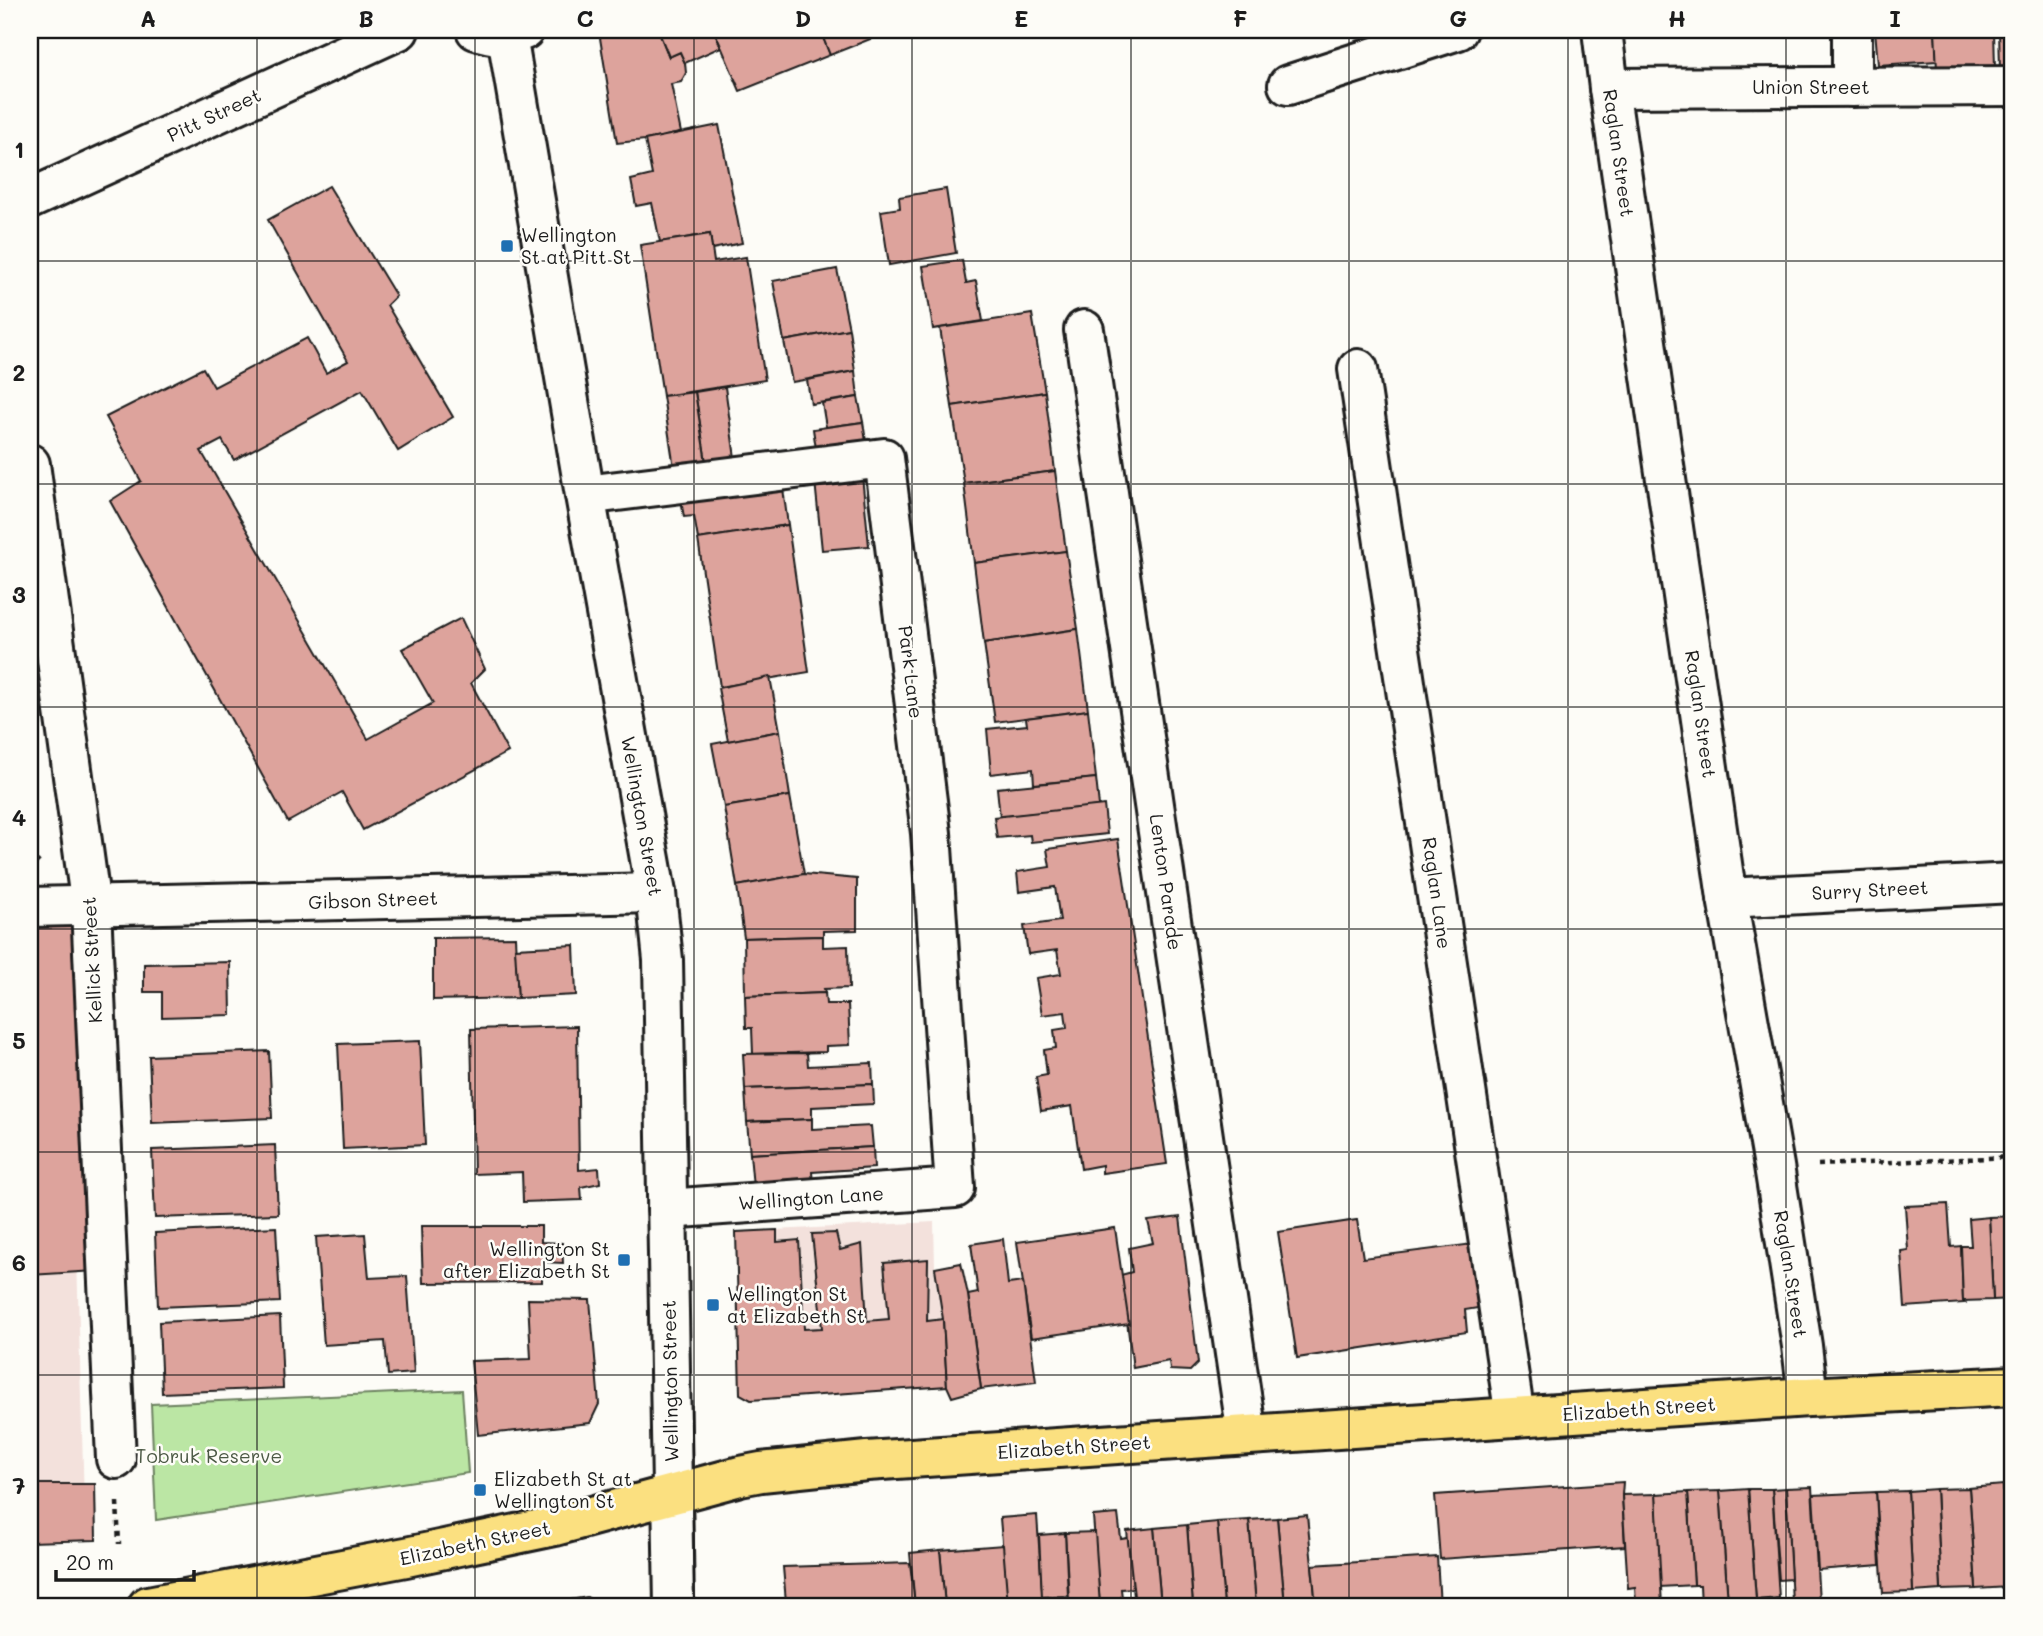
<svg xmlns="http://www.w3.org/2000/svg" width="2043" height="1636" font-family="Mali,sans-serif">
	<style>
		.built { fill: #f3e1dc }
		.green { fill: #bbe6a4; stroke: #6c8160; stroke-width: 2 }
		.building { fill: #dda39c; stroke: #1c1c1c; stroke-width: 2 }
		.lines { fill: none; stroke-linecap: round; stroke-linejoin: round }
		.minor-casing { stroke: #1c1c1c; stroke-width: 44 }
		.major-casing { stroke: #1c1c1c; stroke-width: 44 }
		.path { stroke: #1c1c1c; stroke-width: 4.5; stroke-dasharray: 5 5; stroke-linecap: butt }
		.minor { stroke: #fdfcf7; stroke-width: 38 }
		.major { stroke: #fbe080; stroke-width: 38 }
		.grid { fill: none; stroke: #1c1c1c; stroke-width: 2; stroke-opacity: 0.55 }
		.poi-dot { fill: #1f6fb2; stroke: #fdfcf7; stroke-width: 2.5 }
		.labels { text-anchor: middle; stroke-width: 5; stroke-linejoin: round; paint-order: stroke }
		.street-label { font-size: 19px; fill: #1c1c1c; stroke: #fdfcf7 }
		.poi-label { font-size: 19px; fill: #1c1c1c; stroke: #fdfcf7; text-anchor: start }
		.park-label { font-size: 19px; fill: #4c5945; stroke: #fdfcf7 }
		.neatline { fill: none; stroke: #1c1c1c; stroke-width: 2.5 }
		.grid-label { font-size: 23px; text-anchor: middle; font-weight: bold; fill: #1c1c1c }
	</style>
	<rect width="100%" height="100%" fill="#fdfcf7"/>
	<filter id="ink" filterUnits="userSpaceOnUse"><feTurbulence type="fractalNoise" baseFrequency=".0143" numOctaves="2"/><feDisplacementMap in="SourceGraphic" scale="14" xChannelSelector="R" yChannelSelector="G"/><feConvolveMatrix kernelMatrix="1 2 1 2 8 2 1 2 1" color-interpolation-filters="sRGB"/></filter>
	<g filter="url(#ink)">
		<g class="built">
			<path d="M934 1222 935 1268 943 1319 947 1386 751 1400 740 1394 736 1232Z"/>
			<path d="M77 1258 84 1501 30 1503V1260Z"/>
		</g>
		<path class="green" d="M462 1390 468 1473 156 1520 151 1404Z"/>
		<g class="building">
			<path d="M605 30H658L669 57 680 52 685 63 686 73 681 82 671 84 681 133 645 140 617 143 600 38Z"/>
			<path d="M658 30H714L721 47 685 63 680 52 669 57Z"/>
			<path d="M714 30H820L830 55 740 91Z"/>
			<path d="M820 30H893L830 55Z"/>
			<path d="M1875 30H1935L1937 61 1878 65Z"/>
			<path d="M1935 30H1994L1995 68 1937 70Z"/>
			<path d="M1999 30H2013V68L2000 69Z"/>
			<path d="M719 125 742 243 712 249 710 234 660 242 652 203 636 206 631 180 652 175 645 140Z"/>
			<path d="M329 186 396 296 387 305 453 417 398 451 362 390 234 460 222 440 201 451 368 739 433 703 402 649 461 618 485 669 471 683 508 752 363 830 342 792 288 822 110 501 141 481 106 417 203 368 214 387 307 338 326 373 348 361 268 220Z"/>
			<path d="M946 189 956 253 889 265 881 211 900 208 899 197Z"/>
			<path d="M710 234 714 262 746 257 765 380 663 396 640 245Z"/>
			<path d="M962 260 966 283 976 281 983 321 933 329 923 266Z"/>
			<path d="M837 269 849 329 784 341 773 281Z"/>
			<path d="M1032 314 1045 392 952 406 940 328Z"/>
			<path d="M849 329 855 371 792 382 784 341Z"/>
			<path d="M855 371 858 397 811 404 807 380Z"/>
			<path d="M725 387 736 465 707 469 695 392Z"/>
			<path d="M695 392 707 469 675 474 663 396Z"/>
			<path d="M1045 392 1055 471 964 483 952 406Z"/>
			<path d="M858 397 863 422 826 427 822 403Z"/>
			<path d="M863 422 867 448 817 455 813 429Z"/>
			<path d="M1055 471 1066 551 974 563 964 483Z"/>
			<path d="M862 476 869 546 822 550 815 481Z"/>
			<path d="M782 481 788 525 698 539 694 516 684 517 680 495Z"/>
			<path d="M788 525 809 672 720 687 698 539Z"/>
			<path d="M1066 551 1078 629 984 643 974 563Z"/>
			<path d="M1078 629 1088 710 995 722 984 643Z"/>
			<path d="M770 677 780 731 728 741 718 688Z"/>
			<path d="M1088 710 1096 778 1034 784 1033 769 991 774 987 729 1027 725 1026 718Z"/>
			<path d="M780 731 790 796 724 807 712 744Z"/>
			<path d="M1096 778 1099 806 1000 817 997 788Z"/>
			<path d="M790 796 804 874 737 886 724 807Z"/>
			<path d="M1104 805 1107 834 1031 842 1030 835 997 838 994 817Z"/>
			<path d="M1118 839 1167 1164 1102 1173V1165L1081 1169 1072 1106 1041 1111 1036 1077 1047 1075 1044 1050 1056 1048 1054 1030 1067 1028 1065 1012 1042 1015 1036 978 1061 974 1057 950 1028 954 1024 926 1060 921 1055 887 1019 892 1017 872 1050 867 1047 849Z"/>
			<path d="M804 874 857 879V930L823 931V936L744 938 737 886Z"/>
			<path d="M77 918 96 1271 30 1275V921Z"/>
			<path d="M823 936V947L848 946 849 988 824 989 825 993 745 996 744 938Z"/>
			<path d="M515 937 518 998 433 1000V938Z"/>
			<path d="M574 945 576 995 518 998 515 948Z"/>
			<path d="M230 962 231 1015 162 1017V992H144V964Z"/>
			<path d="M825 993 826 1004H848L850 1045 826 1046V1052L753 1054 752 1028H746L745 996Z"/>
			<path d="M577 1026 579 1170 599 1168 600 1183 581 1187 582 1200 523 1202 522 1172 474 1174 471 1029Z"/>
			<path d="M420 1041 425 1145 343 1149 338 1044Z"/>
			<path d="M269 1051 272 1118 152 1123 149 1056Z"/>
			<path d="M807 1053 808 1066 872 1063 873 1084 745 1089 743 1054Z"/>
			<path d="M873 1084 874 1104 812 1107V1119L747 1122 745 1089Z"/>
			<path d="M812 1119V1129L871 1126 873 1147 750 1154 747 1122Z"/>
			<path d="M275 1145 278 1214 155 1218 152 1150Z"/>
			<path d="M873 1147 874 1168 812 1172 813 1183 753 1187 750 1154Z"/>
			<path d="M1948 1204 1951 1247 1961 1246 1963 1301 1965 1303 1905 1307 1901 1251 1908 1250 1905 1206Z"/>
			<path d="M2013 1216V1299L1993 1300 1989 1217Z"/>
			<path d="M1180 1217 1198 1363 1190 1371 1170 1370 1169 1361 1133 1368 1121 1275 1132 1272 1129 1248 1153 1243 1148 1221Z"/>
			<path d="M1989 1217 1993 1300 1963 1301 1961 1246H1971L1969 1219Z"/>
			<path d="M1357 1220 1363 1258 1473 1244 1484 1307 1465 1310 1467 1332 1297 1358 1278 1232Z"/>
			<path d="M421 1226H541V1242L562 1243 563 1263 542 1262V1282L423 1283Z"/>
			<path d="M276 1227 280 1302 158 1307 155 1233Z"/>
			<path d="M1115 1228 1129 1324 1031 1338 1017 1242Z"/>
			<path d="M777 1230V1242L799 1240 804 1329 822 1328 812 1234 836 1233 840 1250 862 1244 867 1321 889 1319 884 1263 928 1259 927 1321 943 1319 947 1386 751 1400 740 1394 736 1232Z"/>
			<path d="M365 1234 369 1278 407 1276 414 1373 388 1375 385 1341 324 1345 316 1237Z"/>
			<path d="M1003 1239 1008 1284 1023 1282 1036 1382 981 1389 968 1295 978 1293 971 1244Z"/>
			<path d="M961 1263 968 1295 981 1389 952 1397 947 1386 943 1319 935 1268Z"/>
			<path d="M528 1299 590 1300 599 1404 590 1423 478 1435 471 1361 531 1359Z"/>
			<path d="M280 1316 283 1388 162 1393 159 1322Z"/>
			<path d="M1623 1482 1622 1495 1625 1546 1440 1559 1435 1495Z"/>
			<path d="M30 1484H95L96 1540 30 1542Z"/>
			<path d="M2003 1485H2013V1587H2009Z"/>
			<path d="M2003 1485 2009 1587 1976 1589 1969 1488Z"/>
			<path d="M1812 1487 1819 1601 1792 1602 1786 1488Z"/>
			<path d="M1786 1488 1791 1579 1779 1580 1772 1489Z"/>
			<path d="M1969 1488 1976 1589 1941 1590 1936 1489Z"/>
			<path d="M1748 1489H1772L1779 1598 1756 1600Z"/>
			<path d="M1748 1489 1756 1600 1728 1603 1720 1491Z"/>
			<path d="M1936 1489 1941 1590 1913 1592 1908 1491Z"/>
			<path d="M1720 1491 1728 1603 1701 1606 1700 1585H1694L1688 1492Z"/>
			<path d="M1908 1491 1913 1592 1883 1593 1876 1492Z"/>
			<path d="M1688 1492 1694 1585 1660 1587 1656 1494Z"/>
			<path d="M1876 1492 1880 1565 1818 1570 1813 1495Z"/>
			<path d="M1656 1494 1662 1606H1636L1635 1587 1628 1588 1622 1495Z"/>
			<path d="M1118 1514 1121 1539 1128 1538 1133 1588 1121 1589 1123 1606H1100L1093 1516Z"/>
			<path d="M1037 1515 1043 1606H1013V1601H1007L1000 1518Z"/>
			<path d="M1307 1515 1316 1606H1285L1277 1518Z"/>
			<path d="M1277 1518 1285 1606H1256L1249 1520Z"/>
			<path d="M1249 1520 1256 1606H1224L1217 1522Z"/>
			<path d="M1217 1522 1224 1606H1193L1187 1525Z"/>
			<path d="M1187 1525 1193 1606H1161L1154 1528Z"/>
			<path d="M1154 1528 1161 1606H1135L1127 1531Z"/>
			<path d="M1095 1532 1100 1606H1076V1601H1069L1065 1533Z"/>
			<path d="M1065 1533 1068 1596 1042 1597 1039 1535Z"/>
			<path d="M1003 1545 1008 1606H945L940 1550Z"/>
			<path d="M940 1550 945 1606H915L910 1553Z"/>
			<path d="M1437 1557 1440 1606H1316L1312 1565Z"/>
			<path d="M910 1563 915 1606H750V1604L786 1602 783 1567Z"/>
			<path d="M587 1597 600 1606H558V1602Z"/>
		</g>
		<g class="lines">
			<defs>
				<g id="minor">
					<path d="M476 30C494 36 507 37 524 30"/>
					<path d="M1602 30 1609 88 1727 898 1774 1166 1802 1346 1808 1397"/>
					<path d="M507 36 585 495 656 893 663 960 674 1606"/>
					<path d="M1288 85 1458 30"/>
					<path d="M1852 87V30"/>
					<path d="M1609 88 2013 86"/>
					<path d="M30 199 399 30"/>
					<path d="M1084 330 1247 1435"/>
					<path d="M1358 369 1515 1417"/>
					<path d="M30 464 91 907 116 1459"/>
					<path d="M585 495 884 458 931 833 955 1188 667 1209"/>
					<path d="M1727 898 2013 883"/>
					<path d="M30 907 656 893"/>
				</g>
				<path id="major" d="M148 1606 406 1557 555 1526 740 1476 761 1472 867 1461 1808 1397 2013 1386"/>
			</defs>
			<use href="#minor" class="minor-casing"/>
			<use href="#major" class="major-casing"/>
			<g class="path">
				<path d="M30 853 39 863"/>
				<path d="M1818 1165 2013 1157"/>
				<path d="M117 1502 119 1544"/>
			</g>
			<use href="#minor" class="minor"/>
			<use href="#major" class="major"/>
		</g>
	</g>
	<path class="grid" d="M257 30V1606M475 30V1606M694 30V1606M912 30V1606M1131 30V1606M1349 30V1606M1568 30V1606M1786 30V1606M30 261H2013M30 484H2013M30 707H2013M30 929H2013M30 1152H2013M30 1375H2013"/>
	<g class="poi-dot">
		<rect x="500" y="239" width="14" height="14" rx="3.5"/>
		<rect x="617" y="1253" width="14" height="14" rx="3.5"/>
		<rect x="706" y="1298" width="14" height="14" rx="3.5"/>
		<rect x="473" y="1483" width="14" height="14" rx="3.5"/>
	</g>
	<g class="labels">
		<g class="street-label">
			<text x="1811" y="94">Union Street</text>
			<text transform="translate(214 115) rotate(-25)" y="7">Pitt Street</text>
			<text transform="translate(1619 153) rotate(82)" y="7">Raglan Street</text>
			<text transform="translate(911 672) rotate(83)" y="7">Park Lane</text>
			<text transform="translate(1701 714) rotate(82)" y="7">Raglan Street</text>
			<text transform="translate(642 816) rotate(80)" y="7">Wellington Street</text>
			<text transform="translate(1166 882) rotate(82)" y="7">Lenton Parade</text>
			<text transform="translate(1870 890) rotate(-3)" y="7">Surry Street</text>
			<text transform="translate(1437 893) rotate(82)" y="7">Raglan Lane</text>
			<text transform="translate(373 900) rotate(-2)" y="7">Gibson Street</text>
			<text transform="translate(92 960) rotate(-93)" y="7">Kellick Street</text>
			<text transform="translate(811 1198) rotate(-4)" y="7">Wellington Lane</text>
			<text transform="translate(1791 1274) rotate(81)" y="7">Raglan Street</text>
			<text transform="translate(670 1381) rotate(-91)" y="7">Wellington Street</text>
			<text transform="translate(1639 1409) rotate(-4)" y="7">Elizabeth Street</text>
			<text transform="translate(1074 1447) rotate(-4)" y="7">Elizabeth Street</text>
			<text transform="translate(475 1543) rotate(-12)" y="7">Elizabeth Street</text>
		</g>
		<g class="poi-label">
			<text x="521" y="242">Wellington<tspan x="521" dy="22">St at Pitt St</tspan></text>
			<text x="610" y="1256" text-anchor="end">Wellington St<tspan x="610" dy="22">after Elizabeth St</tspan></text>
			<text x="727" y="1301">Wellington St<tspan x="727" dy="22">at Elizabeth St</tspan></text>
			<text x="494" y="1486">Elizabeth St at<tspan x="494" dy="22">Wellington St</tspan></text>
		</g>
		<g class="park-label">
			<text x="209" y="1463">Tobruk Reserve</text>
		</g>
	</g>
	<rect width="2043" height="1636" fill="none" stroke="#fdfcf7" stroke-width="77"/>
	<path d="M56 1570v10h138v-10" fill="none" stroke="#1c1c1c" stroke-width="3.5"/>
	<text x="66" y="1570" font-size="21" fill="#1c1c1c" stroke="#fdfcf7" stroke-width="5" paint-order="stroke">20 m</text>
	<rect x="38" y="38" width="1966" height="1560" class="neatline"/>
	<g class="grid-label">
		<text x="148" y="27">A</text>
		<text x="366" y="27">B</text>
		<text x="585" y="27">C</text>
		<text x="803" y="27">D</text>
		<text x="1021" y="27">E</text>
		<text x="1240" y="27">F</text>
		<text x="1458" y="27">G</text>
		<text x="1677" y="27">H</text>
		<text x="1895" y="27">I</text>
		<text x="19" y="158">1</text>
		<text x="19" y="381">2</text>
		<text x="19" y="603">3</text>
		<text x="19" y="826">4</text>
		<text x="19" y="1049">5</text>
		<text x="19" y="1271">6</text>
		<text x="19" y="1494">7</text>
	</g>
</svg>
